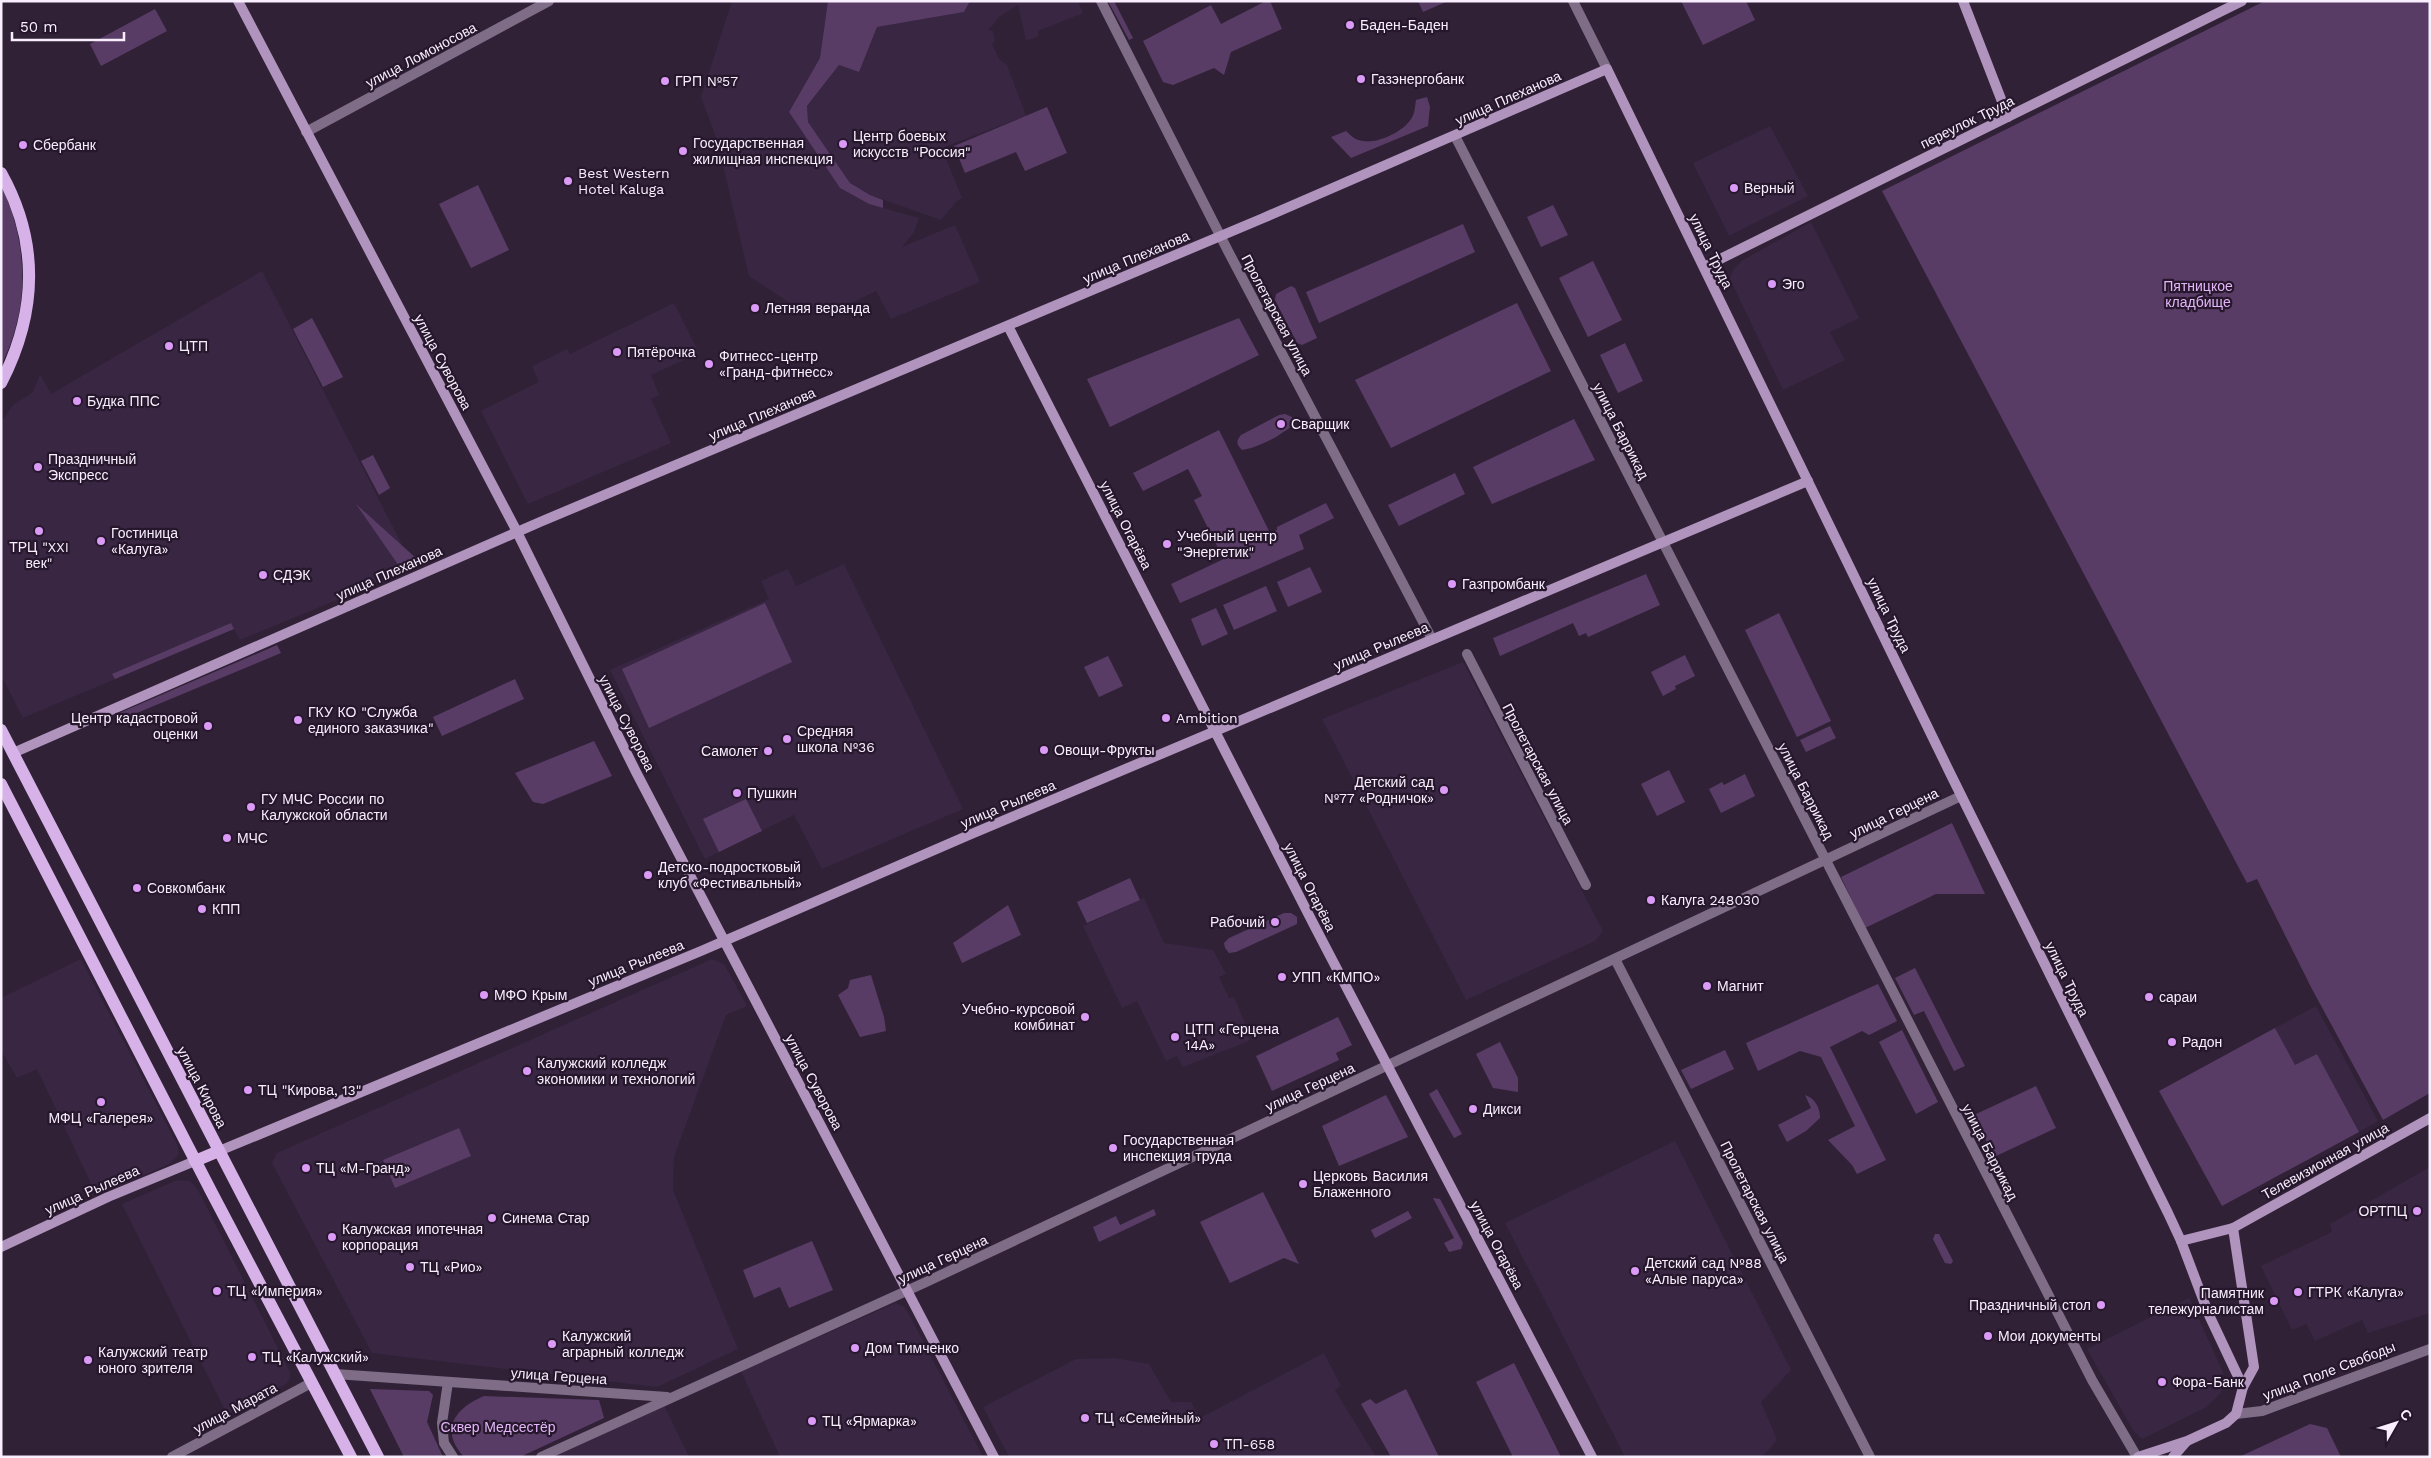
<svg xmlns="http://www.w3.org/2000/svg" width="2431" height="1458" font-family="'Work Sans',sans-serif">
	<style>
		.built { fill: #392642 }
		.green { fill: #583c65 }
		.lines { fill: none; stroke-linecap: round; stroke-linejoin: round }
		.street { stroke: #7f6d87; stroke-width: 10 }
		.secondary { stroke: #b094bd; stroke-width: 10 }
		.primary { stroke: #d7b2e8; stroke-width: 12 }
		.poi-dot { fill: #da9af6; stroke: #26172d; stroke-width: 2 }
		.labels { text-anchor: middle; stroke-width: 4.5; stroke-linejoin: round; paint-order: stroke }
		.poi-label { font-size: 14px; fill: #f8eefd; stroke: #26172d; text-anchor: start }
		.street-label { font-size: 14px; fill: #f8eefd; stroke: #26172d }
		.park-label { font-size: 14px; fill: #e4b7f9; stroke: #26172d }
	</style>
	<rect width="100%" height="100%" fill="#302137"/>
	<g class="built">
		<path d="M732 1H828L820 58 789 112 840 188 869 204 919 218 914 232 902 247 955 225 980 282 891 319 876 291 838 309 793 305 749 276 717 140 701 97Z"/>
		<path d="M970 1H1078L1083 13 1038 31V37L1026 40 1018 5 999 17 988 30 993 31 995 42 992 44 999 59 1007 65 1026 116 942 148 962 198 956 202 941 220 870 195 850 183 808 122 807 107 839 65 859 72 877 27 964 12Z"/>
		<path d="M1770 126 1808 196 1729 236 1693 163Z"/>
		<path d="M1811 222 1859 318 1830 332 1845 360 1783 390 1730 279 1733 270 1743 260Z"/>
		<path d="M262 271 414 568 240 640 234 629 23 718 1 675V423L12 406 33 392 40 374 51 394Z"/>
		<path d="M674 303 699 353 651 375 659 395 651 399 671 443 528 504 481 411 539 382 532 366 567 349 570 354Z"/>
		<path d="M844 564 963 809 822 869 794 815 705 859 610 670 769 599 761 581 788 569 796 586Z"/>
		<path d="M1463 662 1603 931 1595 941 1466 1000 1322 719Z"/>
		<path d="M1144 898 1164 943 1213 950 1226 974 1219 977 1229 998 1234 997 1250 1035 1249 1041 1183 1067 1177 1056 1166 1061 1137 1001 1122 1008 1083 926Z"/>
		<path d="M81 959 178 1146V1155L169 1164 97 1196 37 1069 17 1078 1 1050V998Z"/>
		<path d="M712 959 724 964 747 1006 726 1015 674 1157 673 1190 738 1349 657 1387 372 1353 272 1163 277 1153Z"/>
		<path d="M2316 1006 2378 1121 2359 1132 2317 1054 2295 1066 2275 1028Z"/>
		<path d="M1675 1141 1791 1370 1761 1402 1777 1440 1762 1457H1625L1505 1223Z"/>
		<path d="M2430 1167V1313L2368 1333 2362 1320 2315 1341 2306 1324 2292 1330 2261 1266 2332 1232 2330 1224Z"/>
		<path d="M177 1180 190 1181 198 1190 290 1372V1378L286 1384 227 1414 122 1204Z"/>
		<path d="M2189 1298 2223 1372 2221 1393 2205 1408 2142 1439 2133 1430 2087 1349Z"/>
		<path d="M896 1303 904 1307 910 1316 983 1457H780L741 1371Z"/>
		<path d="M1324 1353 1341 1386 1335 1390 1376 1457H1009L983 1407 1076 1359 1115 1358 1149 1364 1171 1402H1191L1200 1418Z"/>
		<path d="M664 1405 689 1457H554Z"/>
	</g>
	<g class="green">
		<path d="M828 1H970L964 12 877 27 859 72 839 65 807 106 808 122 850 183 870 195 883 200V208L869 204 840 188 789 112 820 58Z"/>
		<path d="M1108 1H1114L1133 38 1129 40Z"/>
		<path d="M1266 1H1270L1282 29 1231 52 1224 75 1214 68 1173 85 1163 82 1143 41 1211 5 1221 24Z"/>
		<path d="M1418 1H1448L1423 12Z"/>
		<path d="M1681 1H1746L1755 20 1703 45Z"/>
		<path d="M2265 1H2430V1093L2383 1120 2312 989 2257 879 2247 883 2240 870 1882 191Z"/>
		<path d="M155 9 167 31 101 66 90 44Z"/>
		<path d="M1427 97 1430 107 1428 126 1351 158 1331 137 1346 131C1351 136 1355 140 1363 141 1377 144 1403 132 1411 119 1415 114 1415 106 1416 100Z"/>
		<path d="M1047 107 1067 153 1025 171 1016 152 965 173 954 146Z"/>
		<path d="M478 185 509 250 471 268 439 204Z"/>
		<path d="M1 186C23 230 29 286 14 333 11 344 6 355 1 366Z"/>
		<path d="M1553 205 1568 235 1541 247 1527 217Z"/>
		<path d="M1463 224 1475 252 1319 323 1306 292Z"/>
		<path d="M1593 261 1622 320 1588 337 1559 278Z"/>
		<path d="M1291 286 1295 288 1317 338 1302 345 1297 343 1275 300 1276 294Z"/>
		<path d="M1517 303 1551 371 1391 448 1355 380Z"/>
		<path d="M312 318 343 377 323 387 293 329Z"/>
		<path d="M1239 318 1259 355 1110 427 1087 379Z"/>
		<path d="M1625 343 1643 381 1618 393 1600 355Z"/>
		<path d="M1285 414 1292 417 1293 425C1280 436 1258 448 1242 450 1236 444 1236 441 1241 435L1279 415Z"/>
		<path d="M1574 419 1595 460 1492 504 1473 467Z"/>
		<path d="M1219 430 1270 533 1277 530V527L1326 503 1334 518 1299 535 1304 549 1180 603 1171 584 1228 557 1227 554H1221L1194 500 1202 496 1188 469 1143 491 1133 473Z"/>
		<path d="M373 455 390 488 379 495 361 461Z"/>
		<path d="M1455 473 1465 494 1399 526 1388 505Z"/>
		<path d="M356 504 417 559 399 566Z"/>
		<path d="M1310 567 1322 592 1288 607 1277 582Z"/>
		<path d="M1646 574 1660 605 1588 637 1586 633 1579 636 1573 623 1500 656 1493 638Z"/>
		<path d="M1266 586 1277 611 1234 630 1223 605Z"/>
		<path d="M765 603 792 662 649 728 622 669Z"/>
		<path d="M1216 608 1228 634 1202 646 1191 619Z"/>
		<path d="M1779 613 1831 721 1797 737 1745 630Z"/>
		<path d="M231 623 234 629 115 679 112 674Z"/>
		<path d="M277 645 281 653 120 720 117 714Z"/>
		<path d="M1685 655 1695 676 1675 686 1676 689 1663 696 1651 672Z"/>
		<path d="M1108 656 1123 686 1099 697 1084 667Z"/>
		<path d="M515 679 524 699 442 736 433 717Z"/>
		<path d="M1830 726 1836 738 1806 752 1800 740Z"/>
		<path d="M594 741 612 776 543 804 533 802 515 773Z"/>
		<path d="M1669 770 1685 802 1657 816 1641 784Z"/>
		<path d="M1745 774 1755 796 1721 813 1709 789 1722 782 1724 785Z"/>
		<path d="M746 799 762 831 719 852 703 819Z"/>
		<path d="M1952 823 1985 894H1936L1865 928 1841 877Z"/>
		<path d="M1130 878 1140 900 1087 923 1077 902Z"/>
		<path d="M1008 905 1021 935 962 963 953 943Z"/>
		<path d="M1284 913H1291L1297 917V924L1236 952 1229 953 1225 948 1224 943 1229 938Z"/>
		<path d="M1915 968 1965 1066 1954 1071 1924 1011 1914 1015 1895 978Z"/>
		<path d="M871 975 884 1017 886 1031 860 1037 838 995 848 988 850 980Z"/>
		<path d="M1878 984 1897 1021 1869 1035 1862 1031 1830 1047 1886 1160 1857 1174 1852 1165 1828 1140 1855 1126 1821 1057 1800 1051 1758 1071 1746 1043Z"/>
		<path d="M1338 1017 1352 1045 1336 1053 1339 1060 1272 1091 1256 1056Z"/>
		<path d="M2275 1028 2295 1065 2317 1054 2359 1132 2222 1206 2159 1091Z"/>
		<path d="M1902 1030 1938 1102 1916 1114 1879 1042Z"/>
		<path d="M1500 1042 1518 1078V1092L1493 1088 1476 1054Z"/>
		<path d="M1725 1050 1734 1069 1691 1089 1681 1070Z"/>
		<path d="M2036 1086 2056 1128 1994 1157 1974 1115Z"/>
		<path d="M1437 1089 1462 1134 1454 1138 1429 1094Z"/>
		<path d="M1386 1095 1408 1137 1339 1166 1322 1126Z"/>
		<path d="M1805 1095C1815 1098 1820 1108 1820 1118L1806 1131 1787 1142 1778 1125 1811 1108Z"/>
		<path d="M459 1128 471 1156 395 1188 383 1160Z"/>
		<path d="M1263 1192 1299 1264 1284 1258 1230 1283 1200 1222Z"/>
		<path d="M1433 1198 1440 1199 1463 1243 1461 1249 1449 1252 1444 1243 1454 1238Z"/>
		<path d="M1154 1209 1156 1215 1099 1242 1093 1227 1116 1216 1120 1225Z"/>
		<path d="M1408 1211 1412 1218 1375 1238 1371 1230Z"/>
		<path d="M1935 1234H1939L1953 1261 1951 1264 1945 1263 1933 1239Z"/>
		<path d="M812 1241 833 1290 789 1308 780 1287 754 1298 743 1270Z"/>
		<path d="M1514 1363 1561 1457H1513L1476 1382Z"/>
		<path d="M370 1389 429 1391 433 1395 427 1422 443 1457H404Z"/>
		<path d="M1406 1389 1439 1457H1391L1361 1404 1370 1399 1376 1404Z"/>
		<path d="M484 1396 599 1400 604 1418 520 1457H464C439 1430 455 1408 484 1396Z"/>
		<path d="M2310 1424 2327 1428 2341 1457H2239Z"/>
	</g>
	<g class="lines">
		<g class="street">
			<path d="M1101 1 1228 251 1432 639"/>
			<path d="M1573 1 1607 69"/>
			<path d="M306 132 549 1"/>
			<path d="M1455 136 2092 1380 2137 1457"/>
			<path d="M1467 654 1586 885"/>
			<path d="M1615 959 1870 1457"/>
			<path d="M335 1374 667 1397"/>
			<path d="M448 1382 442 1423 444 1443 453 1457"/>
			<path d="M2236 1414 2262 1411 2430 1349"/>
			<path d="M172 1457 311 1383"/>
			<path d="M541 1457 924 1283 1961 796"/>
		</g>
		<g class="secondary">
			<path d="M238 1 514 526 636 772 994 1457"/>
			<path d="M1963 1 2008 117"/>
			<path d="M1704 267 2242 1"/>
			<path d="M1008 326 1315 927 1592 1457"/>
			<path d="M13 753 540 522 1261 219 1607 69 1951 775 2168 1213 2181 1241 2209 1315 2243 1387"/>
			<path d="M219 1151 701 951 969 835 1808 481"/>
			<path d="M2181 1241 2233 1228 2430 1118"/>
			<path d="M1 1247 108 1197 195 1161"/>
			<path d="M2138 1457 2187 1441 2226 1423 2236 1414 2243 1387 2254 1367 2233 1228"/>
			<path d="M2173 1457 2186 1442"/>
		</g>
		<g class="primary">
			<path d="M1 173C40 243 37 313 1 383"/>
			<path d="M1 730 378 1457"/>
			<path d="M1 784 212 1193 351 1457"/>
			<path d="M195 1161 219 1151"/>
		</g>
	</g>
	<g class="poi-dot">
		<circle cx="1350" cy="25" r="5"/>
		<circle cx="1361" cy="79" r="5"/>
		<circle cx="665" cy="81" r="5"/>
		<circle cx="843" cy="144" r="5"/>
		<circle cx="23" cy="145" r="5"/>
		<circle cx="683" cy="151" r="5"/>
		<circle cx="568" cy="181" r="5"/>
		<circle cx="1734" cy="188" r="5"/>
		<circle cx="1772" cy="284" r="5"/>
		<circle cx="755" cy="308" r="5"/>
		<circle cx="169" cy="346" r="5"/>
		<circle cx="617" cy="352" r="5"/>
		<circle cx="709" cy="364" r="5"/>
		<circle cx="77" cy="401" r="5"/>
		<circle cx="1281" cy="424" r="5"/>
		<circle cx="38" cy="467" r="5"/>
		<circle cx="39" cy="531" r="5"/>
		<circle cx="101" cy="541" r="5"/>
		<circle cx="1167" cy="544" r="5"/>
		<circle cx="263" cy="575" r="5"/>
		<circle cx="1452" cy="584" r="5"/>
		<circle cx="1166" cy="718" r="5"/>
		<circle cx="298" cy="720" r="5"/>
		<circle cx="208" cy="726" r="5"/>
		<circle cx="787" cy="739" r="5"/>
		<circle cx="1044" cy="750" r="5"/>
		<circle cx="768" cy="751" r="5"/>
		<circle cx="1444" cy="790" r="5"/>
		<circle cx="737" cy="793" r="5"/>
		<circle cx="251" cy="807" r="5"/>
		<circle cx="227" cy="838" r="5"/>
		<circle cx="648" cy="875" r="5"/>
		<circle cx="137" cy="888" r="5"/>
		<circle cx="1651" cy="900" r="5"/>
		<circle cx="202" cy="909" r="5"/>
		<circle cx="1275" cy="922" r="5"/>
		<circle cx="1282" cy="977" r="5"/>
		<circle cx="1707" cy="986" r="5"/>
		<circle cx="484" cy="995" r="5"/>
		<circle cx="2149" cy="997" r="5"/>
		<circle cx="1085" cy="1017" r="5"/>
		<circle cx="1175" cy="1037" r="5"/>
		<circle cx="2172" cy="1042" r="5"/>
		<circle cx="527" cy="1071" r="5"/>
		<circle cx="248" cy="1090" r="5"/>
		<circle cx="101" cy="1102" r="5"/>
		<circle cx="1473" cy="1109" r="5"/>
		<circle cx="1113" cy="1148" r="5"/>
		<circle cx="306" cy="1168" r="5"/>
		<circle cx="1303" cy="1184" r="5"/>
		<circle cx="2417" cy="1211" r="5"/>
		<circle cx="492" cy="1218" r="5"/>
		<circle cx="332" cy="1237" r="5"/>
		<circle cx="410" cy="1267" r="5"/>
		<circle cx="1635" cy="1271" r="5"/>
		<circle cx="217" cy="1291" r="5"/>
		<circle cx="2298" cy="1292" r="5"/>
		<circle cx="2274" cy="1301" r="5"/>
		<circle cx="2101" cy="1305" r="5"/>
		<circle cx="1988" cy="1336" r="5"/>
		<circle cx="552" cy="1344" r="5"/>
		<circle cx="855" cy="1348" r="5"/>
		<circle cx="252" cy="1357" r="5"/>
		<circle cx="88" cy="1360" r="5"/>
		<circle cx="2162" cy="1382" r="5"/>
		<circle cx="1085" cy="1418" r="5"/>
		<circle cx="812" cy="1421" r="5"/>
		<circle cx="1214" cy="1444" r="5"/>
	</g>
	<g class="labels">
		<g class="poi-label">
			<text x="1360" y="30">Баден-Баден</text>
			<text x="1371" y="84">Газэнергобанк</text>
			<text x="675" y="86">ГРП №57</text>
			<text x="853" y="141">Центр боевых<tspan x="853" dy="16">искусств "Россия"</tspan></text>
			<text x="693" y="148">Государственная<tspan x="693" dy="16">жилищная инспекция</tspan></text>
			<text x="33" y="150">Сбербанк</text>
			<text x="578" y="178">Best Western<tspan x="578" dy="16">Hotel Kaluga</tspan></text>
			<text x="1744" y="193">Верный</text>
			<text x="1782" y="289">Эго</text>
			<text x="765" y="313">Летняя веранда</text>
			<text x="179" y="351">ЦТП</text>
			<text x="627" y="357">Пятёрочка</text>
			<text x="719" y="361">Фитнесс-центр<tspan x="719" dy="16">«Гранд-фитнесс»</tspan></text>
			<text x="87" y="406">Будка ППС</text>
			<text x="1291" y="429">Сварщик</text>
			<text x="48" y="464">Праздничный<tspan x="48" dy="16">Экспресс</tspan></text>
			<text x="111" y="538">Гостиница<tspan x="111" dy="16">«Калуга»</tspan></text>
			<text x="1177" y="541">Учебный центр<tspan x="1177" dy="16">"Энергетик"</tspan></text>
			<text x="39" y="552" text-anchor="middle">ТРЦ "XXI<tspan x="39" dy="16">век"</tspan></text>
			<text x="273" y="580">СДЭК</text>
			<text x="1462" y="589">Газпромбанк</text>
			<text x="308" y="717">ГКУ КО "Служба<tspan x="308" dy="16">единого заказчика"</tspan></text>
			<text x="198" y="723" text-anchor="end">Центр кадастровой<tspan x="198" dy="16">оценки</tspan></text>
			<text x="1176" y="723">Ambition</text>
			<text x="797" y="736">Средняя<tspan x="797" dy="16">школа №36</tspan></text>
			<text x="1054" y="755">Овощи-Фрукты</text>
			<text x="758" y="756" text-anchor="end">Самолет</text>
			<text x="1434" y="787" text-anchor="end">Детский сад<tspan x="1434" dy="16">№77 «Родничок»</tspan></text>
			<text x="747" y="798">Пушкин</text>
			<text x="261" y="804">ГУ МЧС России по<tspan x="261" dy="16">Калужской области</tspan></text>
			<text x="237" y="843">МЧС</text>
			<text x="658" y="872">Детско-подростковый<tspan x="658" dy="16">клуб «Фестивальный»</tspan></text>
			<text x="147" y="893">Совкомбанк</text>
			<text x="1661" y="905">Калуга 248030</text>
			<text x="212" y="914">КПП</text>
			<text x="1265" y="927" text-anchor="end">Рабочий</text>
			<text x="1292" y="982">УПП «КМПО»</text>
			<text x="1717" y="991">Магнит</text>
			<text x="494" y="1000">МФО Крым</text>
			<text x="2159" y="1002">сараи</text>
			<text x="1075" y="1014" text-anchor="end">Учебно-курсовой<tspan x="1075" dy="16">комбинат</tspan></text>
			<text x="1185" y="1034">ЦТП «Герцена<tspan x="1185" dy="16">14А»</tspan></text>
			<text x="2182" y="1047">Радон</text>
			<text x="537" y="1068">Калужский колледж<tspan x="537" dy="16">экономики и технологий</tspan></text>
			<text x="258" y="1095">ТЦ "Кирова, 13"</text>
			<text x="1483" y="1114">Дикси</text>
			<text x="101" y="1123" text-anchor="middle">МФЦ «Галерея»</text>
			<text x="1123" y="1145">Государственная<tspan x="1123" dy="16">инспекция труда</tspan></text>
			<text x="316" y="1173">ТЦ «М-Гранд»</text>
			<text x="1313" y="1181">Церковь Василия<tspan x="1313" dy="16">Блаженного</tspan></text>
			<text x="2407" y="1216" text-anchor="end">ОРТПЦ</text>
			<text x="502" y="1223">Синема Стар</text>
			<text x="342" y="1234">Калужская ипотечная<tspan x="342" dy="16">корпорация</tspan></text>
			<text x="1645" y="1268">Детский сад №88<tspan x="1645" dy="16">«Алые паруса»</tspan></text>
			<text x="420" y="1272">ТЦ «Рио»</text>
			<text x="227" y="1296">ТЦ «Империя»</text>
			<text x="2308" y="1297">ГТРК «Калуга»</text>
			<text x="2264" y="1298" text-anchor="end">Памятник<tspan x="2264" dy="16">тележурналистам</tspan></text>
			<text x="2091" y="1310" text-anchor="end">Праздничный стол</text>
			<text x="562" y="1341">Калужский<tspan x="562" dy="16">аграрный колледж</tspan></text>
			<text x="1998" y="1341">Мои документы</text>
			<text x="865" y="1353">Дом Тимченко</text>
			<text x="98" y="1357">Калужский театр<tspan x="98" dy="16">юного зрителя</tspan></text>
			<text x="262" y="1362">ТЦ «Калужский»</text>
			<text x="2172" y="1387">Фора-Банк</text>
			<text x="1095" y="1423">ТЦ «Семейный»</text>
			<text x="822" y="1426">ТЦ «Ярмарка»</text>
			<text x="1224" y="1449">ТП-658</text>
		</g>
		<g class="street-label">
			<text transform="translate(421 55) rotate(-28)" y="5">улица Ломоносова</text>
			<text transform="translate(1508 98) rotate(-24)" y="5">улица Плеханова</text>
			<text transform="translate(1967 122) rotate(-26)" y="5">переулок Труда</text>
			<text transform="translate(1711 251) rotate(64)" y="5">улица Труда</text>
			<text transform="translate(1136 257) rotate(-23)" y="5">улица Плеханова</text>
			<text transform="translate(1277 315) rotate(62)" y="5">Пролетарская улица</text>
			<text transform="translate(443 362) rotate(62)" y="5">улица Суворова</text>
			<text transform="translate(762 414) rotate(-23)" y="5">улица Плеханова</text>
			<text transform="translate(1621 431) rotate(63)" y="5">улица Баррикад</text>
			<text transform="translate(1126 525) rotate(63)" y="5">улица Огарёва</text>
			<text transform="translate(389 573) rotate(-24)" y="5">улица Плеханова</text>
			<text transform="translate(1889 615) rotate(64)" y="5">улица Труда</text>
			<text transform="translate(1381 646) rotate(-23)" y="5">улица Рылеева</text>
			<text transform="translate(627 723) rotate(63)" y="5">улица Суворова</text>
			<text transform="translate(1538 764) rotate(62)" y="5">Пролетарская улица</text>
			<text transform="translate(1806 791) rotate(63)" y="5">улица Баррикад</text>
			<text transform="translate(1008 804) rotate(-23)" y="5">улица Рылеева</text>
			<text transform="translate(1894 813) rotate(-26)" y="5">улица Герцена</text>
			<text transform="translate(1310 887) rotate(63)" y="5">улица Огарёва</text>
			<text transform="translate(636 963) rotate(-22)" y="5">улица Рылеева</text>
			<text transform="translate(2067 979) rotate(64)" y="5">улица Труда</text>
			<text transform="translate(814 1082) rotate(62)" y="5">улица Суворова</text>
			<text transform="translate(202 1087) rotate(62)" y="5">улица Кирова</text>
			<text transform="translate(1310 1087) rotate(-25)" y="5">улица Герцена</text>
			<text transform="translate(1990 1152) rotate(63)" y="5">улица Баррикад</text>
			<text transform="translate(2325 1161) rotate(-29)" y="5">Телевизионная улица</text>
			<text transform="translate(92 1190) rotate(-24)" y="5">улица Рылеева</text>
			<text transform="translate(1755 1202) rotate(63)" y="5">Пролетарская улица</text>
			<text transform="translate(1497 1245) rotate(62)" y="5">улица Огарёва</text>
			<text transform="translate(943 1259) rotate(-25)" y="5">улица Герцена</text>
			<text transform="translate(2329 1371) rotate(-21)" y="5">улица Поле Свободы</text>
			<text transform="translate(559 1376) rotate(4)" y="5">улица Герцена</text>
			<text transform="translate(235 1408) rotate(-28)" y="5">улица Марата</text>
		</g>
		<g class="park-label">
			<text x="2198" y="291">Пятницкое<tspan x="2198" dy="16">кладбище</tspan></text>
			<text x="498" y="1432">Сквер Медсестёр</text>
		</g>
	</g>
	<rect width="2431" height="1458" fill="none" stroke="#f8eefd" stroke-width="5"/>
	<g transform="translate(2396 1423) rotate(51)" stroke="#26172d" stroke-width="4" paint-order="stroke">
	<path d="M0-4L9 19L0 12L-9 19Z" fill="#f8eefd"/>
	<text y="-8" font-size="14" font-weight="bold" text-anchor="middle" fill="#f8eefd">С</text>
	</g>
	<path d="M12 32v8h112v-8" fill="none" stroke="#f8eefd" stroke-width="2.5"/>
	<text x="20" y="32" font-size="15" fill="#f8eefd" stroke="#26172d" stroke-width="4" paint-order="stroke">50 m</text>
</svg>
